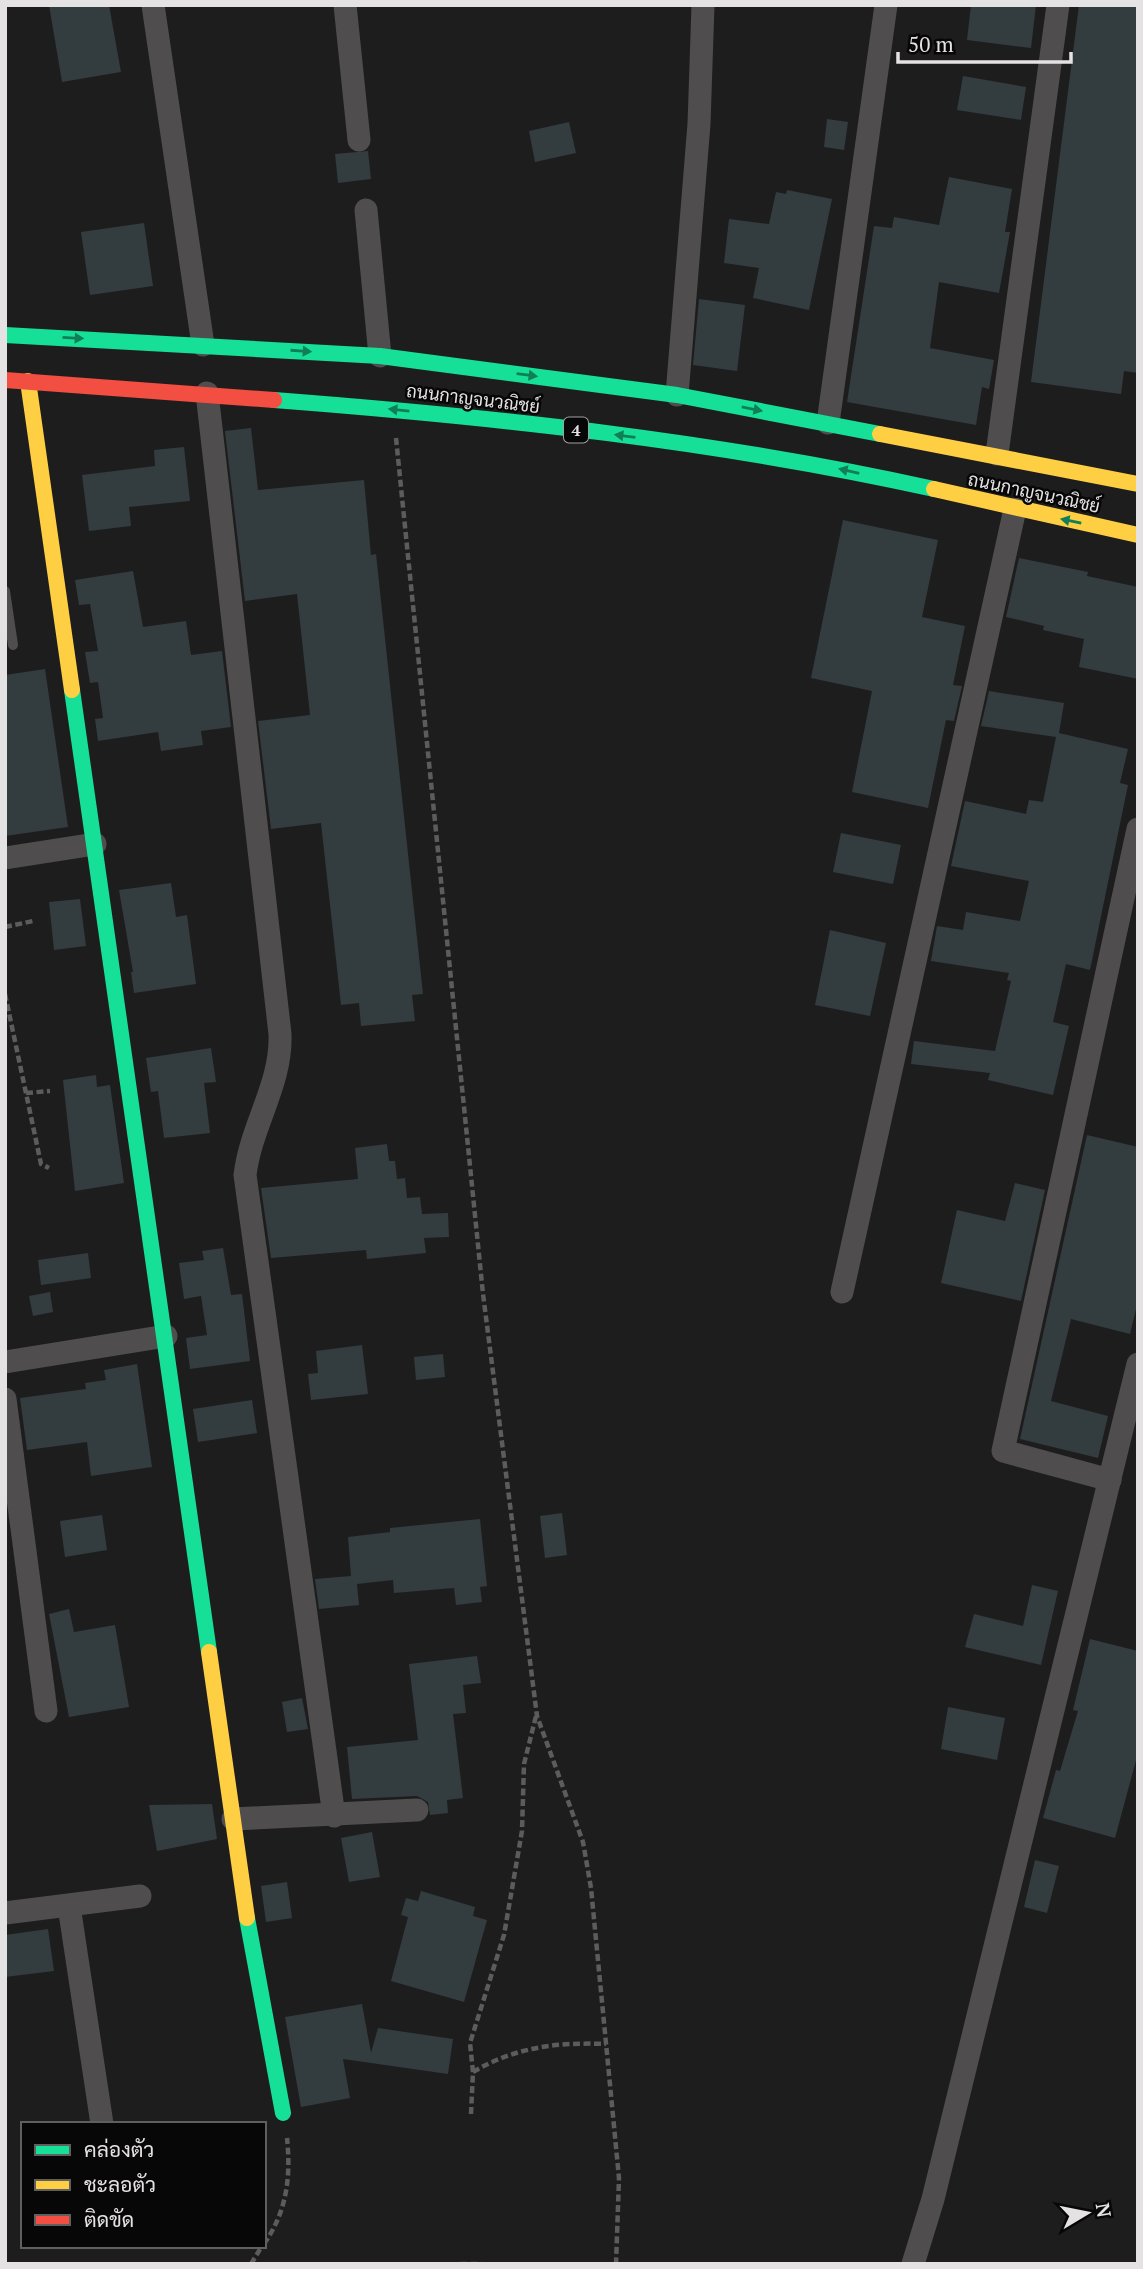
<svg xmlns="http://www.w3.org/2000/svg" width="1143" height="2269" font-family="'PT Serif',Sarabun,serif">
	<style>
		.building { fill: #333c3e }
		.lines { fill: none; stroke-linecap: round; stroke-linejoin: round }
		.path { stroke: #5d5c5d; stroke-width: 4.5; stroke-dasharray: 7 3.5; stroke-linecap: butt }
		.lane { stroke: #4f4d4e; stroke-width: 10 }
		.street { stroke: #4f4d4e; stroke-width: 23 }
		.fast { stroke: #16e098; stroke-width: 16 }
		.slow { stroke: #ffcf43; stroke-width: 16 }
		.jam { stroke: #f24e42; stroke-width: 16 }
		.oneway { fill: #107e57 }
		.labels { text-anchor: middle; stroke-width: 5; stroke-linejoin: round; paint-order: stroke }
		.shield { fill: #080708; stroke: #a3a0a2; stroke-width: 2 }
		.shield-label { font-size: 16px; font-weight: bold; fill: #e5e2e4 }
		.street-label { font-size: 18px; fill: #e5e2e4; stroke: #080708 }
	</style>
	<rect width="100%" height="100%" fill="#1e1d1e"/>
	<g class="building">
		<path d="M49 5H109L121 72 62 82Z"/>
		<path d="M971 5H1036L1031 48 967 40Z"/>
		<path d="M1079 5H1138V373L1124 371 1121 394 1031 382Z"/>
		<path d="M963 76 1026 87 1021 120 957 110Z"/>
		<path d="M827 119 848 122 844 150 824 147Z"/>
		<path d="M569 122 576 153 535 162 529 131Z"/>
		<path d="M368 151 371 179 338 183 335 154Z"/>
		<path d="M949 177 1012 189 1005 232H1010L999 293 939 282 930 348 994 360 989 389 982 387 976 425 847 402 874 226 892 228 894 217 939 225Z"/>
		<path d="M787 190 832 199 809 310 753 298 759 268 724 263 729 219 769 224 776 192 786 194Z"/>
		<path d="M144 223 153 286 90 295 81 232Z"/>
		<path d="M699 299 745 305 737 371 693 365Z"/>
		<path d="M251 428 258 490 364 480 371 555 376 554 423 994 412 995 415 1021 361 1026 359 1003 341 1005 321 823 271 829 258 721 310 715 297 594 245 601 225 431Z"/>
		<path d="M184 447 190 501 129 507 131 526 89 531 82 475 155 466 154 450Z"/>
		<path d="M843 520 938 540 922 617 965 626 953 685 962 686 954 721 946 720 928 808 852 792 872 691 811 678Z"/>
		<path d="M1019 558 1088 572 1087 576 1138 587V679L1079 667 1084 639 1043 630 1044 626 1006 617Z"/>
		<path d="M133 571 143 627 186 621 191 655 222 651 231 727 201 731 203 745 161 751 158 732 98 741 95 719 103 718 98 682 90 683 85 652 98 651 90 604 79 605 75 580Z"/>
		<path d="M45 669 68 827 5 836V675Z"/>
		<path d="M989 691 1064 703 1059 733 1128 749 1120 783 1128 785 1090 970 1066 964 1053 1022 1069 1026 1053 1095 988 1080 990 1073 911 1064 914 1041 995 1051 1011 981 1007 980 1009 973 931 961 937 926 963 930 966 912 1020 921 1029 881 951 866 965 801 1026 814 1029 800 1043 802 1056 737 981 726Z"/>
		<path d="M841 833 901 845 893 884 833 872Z"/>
		<path d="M171 883 176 917 187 915 196 984 134 993 131 972H133L119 890Z"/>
		<path d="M80 899 86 946 54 950 49 902Z"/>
		<path d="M830 930 886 943 870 1016 815 1005Z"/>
		<path d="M211 1048 216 1082 204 1083 210 1133 164 1138 158 1091 151 1092 146 1058Z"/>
		<path d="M96 1075 97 1087 110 1085 124 1183 75 1191 63 1080Z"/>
		<path d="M1087 1135 1138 1147V1301L1130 1334 1071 1319 1051 1401 1108 1416 1098 1458 1020 1439Z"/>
		<path d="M387 1144 389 1161H395L397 1179 405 1178 407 1198 420 1197 422 1214 448 1213 449 1237 424 1238 426 1253 367 1259 366 1250 271 1258 261 1188 358 1179 355 1148Z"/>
		<path d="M1015 1183 1045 1190 1021 1301 941 1283 957 1210 1005 1221Z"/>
		<path d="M223 1248 231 1295 242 1294 250 1361 190 1369 186 1338 207 1335 201 1296 184 1299 179 1263 204 1260 202 1251Z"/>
		<path d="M88 1253 91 1278 41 1285 38 1260Z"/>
		<path d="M50 1292 53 1312 33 1316 29 1296Z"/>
		<path d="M362 1345 368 1394 311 1400 308 1374 318 1373 316 1351Z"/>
		<path d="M443 1354 445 1377 416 1380 414 1357Z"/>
		<path d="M137 1364 152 1467 91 1476 87 1442 27 1450 20 1398 86 1389 85 1383 106 1380 104 1370Z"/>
		<path d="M252 1400 257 1433 198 1442 193 1409Z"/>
		<path d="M562 1513 567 1555 545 1558 540 1516Z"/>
		<path d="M102 1515 107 1550 65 1557 60 1521Z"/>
		<path d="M480 1519 487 1586 480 1587 482 1602 456 1605 454 1588 394 1593 393 1580 357 1584 359 1605 319 1609 315 1579 351 1576 348 1537 390 1532V1528Z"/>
		<path d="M1032 1585 1058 1591 1041 1665 965 1647 974 1614 1023 1626Z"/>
		<path d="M69 1609 74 1632 115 1625 129 1707 69 1717 49 1614Z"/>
		<path d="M1090 1639 1138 1651V1753L1115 1838 1043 1818 1056 1770 1060 1771 1078 1711 1073 1710Z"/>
		<path d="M477 1656 481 1683 463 1685 466 1713 453 1714 463 1798 447 1800 448 1813 430 1815 428 1802 417 1796 352 1799 347 1747 418 1740 409 1664Z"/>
		<path d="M302 1698 308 1729 287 1732 282 1702Z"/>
		<path d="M948 1707 1005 1718 997 1760 941 1749Z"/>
		<path d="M212 1804 217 1839 157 1851 149 1805Z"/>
		<path d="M372 1832 380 1877 349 1882 341 1838Z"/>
		<path d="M1035 1860 1059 1866 1047 1913 1024 1907Z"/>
		<path d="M287 1882 292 1918 266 1922 261 1886Z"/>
		<path d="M421 1891 475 1907 473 1916 487 1920 464 2002 391 1981 408 1917 401 1915 406 1898 418 1901Z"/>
		<path d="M48 1929 54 1971 5 1977V1935Z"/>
		<path d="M362 2004 371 2053 378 2028 453 2039 448 2074 343 2059 350 2098 301 2107 285 2017Z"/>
	</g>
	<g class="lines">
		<g class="path">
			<path d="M396 438 483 1294 537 1716 583 1842 591 1888 619 2178 616 2264"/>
			<path d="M5 927 33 921"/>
			<path d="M5 994 41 1164 49 1168"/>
			<path d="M26 1093 50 1091"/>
			<path d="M473 2072C515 2047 558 2042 606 2044"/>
			<path d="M471 2114 473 2072 470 2043 504 1935 522 1831 524 1764 536 1716"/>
			<path d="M264 2244C287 2211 291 2177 287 2138"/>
			<path d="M251 2264 262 2246"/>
			<path d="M460 2264H482"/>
		</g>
		<path class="lane" d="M5 591 13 645"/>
		<g class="street">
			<path d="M153 5 203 345"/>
			<path d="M345 5 359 140"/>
			<path d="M366 210 380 356"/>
			<path d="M207 393 280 1034C282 1084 251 1125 245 1175L334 1816"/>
			<path d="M677 395 699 124 703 5"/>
			<path d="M828 423 886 5"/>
			<path d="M997 454 1058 5"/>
			<path d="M5 858 95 844"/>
			<path d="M842 1292 1015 509"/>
			<path d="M5 1362 166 1336"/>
			<path d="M5 1399 46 1711"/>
			<path d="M1110 1480 1003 1451 1138 829"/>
			<path d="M233 1819 417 1810"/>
			<path d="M69 1906 102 2124"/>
			<path d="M5 1913 140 1896"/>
			<path d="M913 2264 933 2199 1138 1364"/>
		</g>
		<g class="fast">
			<path d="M5 335 380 356 677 395 880 434"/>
			<path d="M274 400C495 417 717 441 934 489"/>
			<path d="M72 690 209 1652"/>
			<path d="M247 1918 283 2113"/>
		</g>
		<g class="slow">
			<path d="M28 381 72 690"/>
			<path d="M880 434 1138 484"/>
			<path d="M934 489 1138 535"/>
			<path d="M209 1652 247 1918"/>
		</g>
		<path class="jam" d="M5 380 274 400"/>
	</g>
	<defs><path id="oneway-solid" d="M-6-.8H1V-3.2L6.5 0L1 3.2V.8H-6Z" transform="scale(1.75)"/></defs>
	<g class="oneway">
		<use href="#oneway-solid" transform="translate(73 338) rotate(3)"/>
		<use href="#oneway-solid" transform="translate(301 351) rotate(4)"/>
		<use href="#oneway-solid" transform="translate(527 375) rotate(7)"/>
		<use href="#oneway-solid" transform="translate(752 409) rotate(11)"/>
		<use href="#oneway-solid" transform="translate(399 410) rotate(-174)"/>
		<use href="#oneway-solid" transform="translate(625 436) rotate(-173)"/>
		<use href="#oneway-solid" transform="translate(849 471) rotate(-167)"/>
		<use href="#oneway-solid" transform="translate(1071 521) rotate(-168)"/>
	</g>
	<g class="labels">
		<rect class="shield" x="564" y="417.5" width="24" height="25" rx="5"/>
		<g class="shield-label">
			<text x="576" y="436">4</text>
		</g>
		<g class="street-label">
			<text transform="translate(473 399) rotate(7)" y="6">ถนนกาญจนวณิชย์</text>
			<text transform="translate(1034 493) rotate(12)" y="6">ถนนกาญจนวณิชย์</text>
		</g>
	</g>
	<rect width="1143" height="2269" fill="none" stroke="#e5e2e4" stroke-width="14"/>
	<rect x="21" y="2122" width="245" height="126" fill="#080708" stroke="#605f60" stroke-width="2"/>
	<rect x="35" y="2145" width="35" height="10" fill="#16e098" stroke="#605f60" stroke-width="2"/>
	<text x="84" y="2157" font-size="21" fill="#e5e2e4">คล่องตัว</text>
	<rect x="35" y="2180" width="35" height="10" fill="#ffcf43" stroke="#605f60" stroke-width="2"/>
	<text x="84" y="2192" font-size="21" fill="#e5e2e4">ชะลอตัว</text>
	<rect x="35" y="2215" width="35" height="10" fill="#f24e42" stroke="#605f60" stroke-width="2"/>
	<text x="84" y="2227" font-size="21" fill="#e5e2e4">ติดขัด</text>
	<g transform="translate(1087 2213) rotate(80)" stroke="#080708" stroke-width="5" paint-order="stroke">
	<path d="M0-5L12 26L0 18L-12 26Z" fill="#e5e2e4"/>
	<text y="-10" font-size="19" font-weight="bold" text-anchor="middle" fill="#e5e2e4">N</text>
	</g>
	<path d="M898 52v10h173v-10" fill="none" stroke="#e5e2e4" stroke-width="3.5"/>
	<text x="908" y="52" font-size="21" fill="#e5e2e4" stroke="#080708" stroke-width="5" paint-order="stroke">50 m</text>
</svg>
